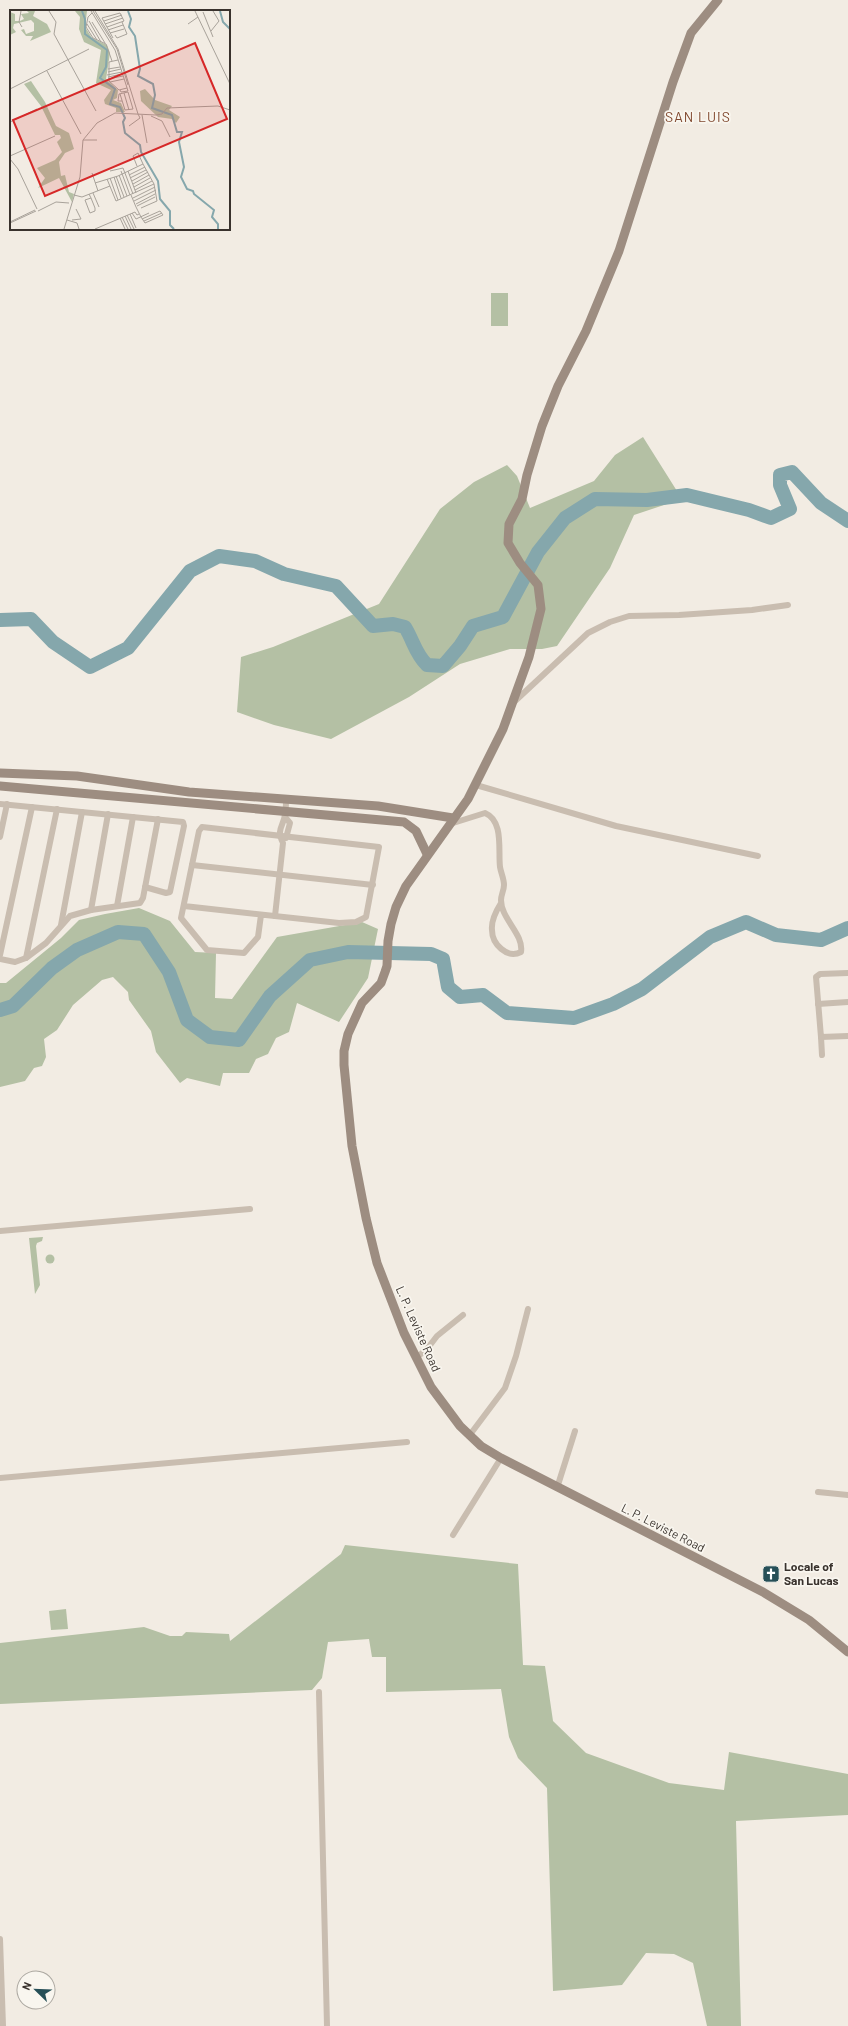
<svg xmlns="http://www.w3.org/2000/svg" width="848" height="2026" font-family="Barlow,sans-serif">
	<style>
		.green { fill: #b4c0a4 }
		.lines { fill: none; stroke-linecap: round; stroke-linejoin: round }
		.river { stroke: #85a7ac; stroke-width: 14 }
		.street { stroke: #c9bdb0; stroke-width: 6 }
		.secondary { stroke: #9d8d81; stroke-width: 9 }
		.labels { text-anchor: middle; stroke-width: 3.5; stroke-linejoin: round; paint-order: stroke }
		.street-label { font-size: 12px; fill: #39322d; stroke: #f9f6ef }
		.poi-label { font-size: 12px; font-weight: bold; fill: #39322d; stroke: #f9f6ef; text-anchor: start }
		.quarter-label { font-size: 14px; letter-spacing: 1px; fill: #80482e; stroke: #f9f6ef }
		.inset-river { fill: none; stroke: #85a7ac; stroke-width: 2 }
		.inset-road { fill: none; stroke: #a8a29a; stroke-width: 1 }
		.view { fill: #d62828; fill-opacity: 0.15; stroke: #d62828; stroke-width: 2 }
		.inset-edge { fill: none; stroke: #39322d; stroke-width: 2 }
	</style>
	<rect width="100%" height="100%" fill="#f2ece3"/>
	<g class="green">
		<rect x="491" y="293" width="17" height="33"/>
		<path d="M643 437 682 499 634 515 610 568 557 646 542 649H510L460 664 409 697 331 739 274 725 237 712 241 657 273 647 379 604 440 509 474 482 507 465 517 476 530 508 594 481 615 455Z"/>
		<path d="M139 908 170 921 195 952 216 953 215 998 232 999 277 937 362 922 378 929 368 978 339 1022 297 1003 289 1032 276 1038 268 1054 256 1059 249 1073H223L220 1086 187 1078 180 1083 156 1052 151 1031 129 1000 128 992 113 977 102 980 73 1005 57 1030 44 1039 46 1057 42 1066 34 1068 25 1081 0 1087V983H6L61 938 79 920 105 914Z"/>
		<path d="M43 1237 42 1241 37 1243 36 1246 40 1285 35 1294 29 1238Z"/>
		<circle cx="50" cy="1259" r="4.5"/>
		<path d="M345 1545 518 1564 523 1665 545 1666 553 1721 586 1753 669 1783 724 1790 729 1752 848 1774V1815L736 1821 741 2026H707L693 1963 674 1954 646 1953 622 1985 553 1991 547 1788 518 1758 509 1737 501 1689 386 1692V1657H372L369 1639 328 1642 322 1678 312 1690 0 1704V1643L144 1627 170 1636H182L186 1632 229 1634 230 1641 341 1554Z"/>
		<path d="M66 1609 68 1629 51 1630 49 1611Z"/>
	</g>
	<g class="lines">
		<g class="river">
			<path d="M0 620 31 619 53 642 90 667 128 648 190 571 219 556 255 561 284 574 336 586 373 626 393 624 405 627C414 642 415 653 427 665L443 666 460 646 473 626 503 617 538 552 565 518 595 499 647 500 687 495 749 510 771 518 790 509 780 485V475L792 472 821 503 848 521"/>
			<path d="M0 1010 13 1006 52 968 77 950 118 932 144 934 169 972 187 1020 210 1037 239 1040 270 996 310 960 348 952 431 954 443 959 448 987 460 997 483 995 507 1013 574 1018 613 1004 642 989 710 937 746 922 776 935 821 940 848 928"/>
		</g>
		<g class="street">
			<path d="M513 703 588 633 610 622 629 616 679 615 752 610 788 605"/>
			<path d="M476 785 616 826 758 856"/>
			<path d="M0 804 183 822 184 826 170 892 166 893 145 887"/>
			<path d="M285 817 290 823 286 838"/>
			<path d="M450 824 485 813C504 821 498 850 500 867 501 873 504 879 504 885 504 890 501 895 501 900 501 919 524 934 521 952 507 959 492 944 492 930 491 921 496 911 501 903"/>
			<path d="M0 837 7 804"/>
			<path d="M192 865 373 885"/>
			<path d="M117 906 133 817"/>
			<path d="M184 906 339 923 356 922 366 917 379 847 202 827 199 831 181 918 207 950 244 953 258 937 261 915"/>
			<path d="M91 910 108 814"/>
			<path d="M275 916 283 843C276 829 283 827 285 815 286 810 286 804 286 799"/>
			<path d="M61 925 82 812"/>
			<path d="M0 955 32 807"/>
			<path d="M26 958 57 809"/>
			<path d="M0 959 15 962 26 958 46 943 70 916 91 910 140 903 143 898 158 819"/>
			<path d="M848 973 820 974 816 977 821 1037 848 1036"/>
			<path d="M818 1004 848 1002"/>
			<path d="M821 1037 822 1055"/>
			<path d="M0 1231 250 1209"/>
			<path d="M416 1358 427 1349 437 1336 463 1315"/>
			<path d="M469 1436 505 1388 516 1356 528 1309"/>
			<path d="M0 1478 407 1442"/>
			<path d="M557 1488 575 1431"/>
			<path d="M818 1492 848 1495"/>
			<path d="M453 1535 501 1458"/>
			<path d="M319 1692 327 2026"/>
			<path d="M0 1939 3 2026"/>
		</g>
		<g class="secondary">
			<path d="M718 0 691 33 673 82 619 251 586 331 558 386 542 426 527 475 522 499 509 524 508 543 520 563 538 585 541 609 529 657 512 704 503 729 468 799 406 886 396 907 391 924 388 941 387 966 385 972 381 983 362 1003 348 1034 344 1051V1065L352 1146 366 1218 377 1263 404 1333 431 1387 460 1426 481 1446 501 1458 763 1592 809 1620 848 1652"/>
			<path d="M0 773 77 776 189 792 378 806 453 818"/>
			<path d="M0 786 404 822 416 831 427 854"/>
		</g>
	</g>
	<defs>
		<symbol id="church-square" viewBox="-11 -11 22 22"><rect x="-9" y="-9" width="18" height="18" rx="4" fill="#264f57" stroke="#f9f6ef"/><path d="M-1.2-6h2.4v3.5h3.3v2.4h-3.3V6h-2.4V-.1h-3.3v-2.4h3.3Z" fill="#fff"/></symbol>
	</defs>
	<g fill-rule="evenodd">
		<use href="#church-square" x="761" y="1564" width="20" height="20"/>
	</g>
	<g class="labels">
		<g class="street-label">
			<text transform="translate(418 1329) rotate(66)" y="4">L. P. Leviste Road</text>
			<text transform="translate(663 1528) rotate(27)" y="4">L. P. Leviste Road</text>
		</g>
		<g class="poi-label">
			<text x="784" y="1571">Locale of<tspan x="784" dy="14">San Lucas</tspan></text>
		</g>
		<g class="quarter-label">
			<text x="698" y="122">SAN LUIS</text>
		</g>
	</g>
	<g transform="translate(10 10)">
		<rect width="220" height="220" fill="#f2ece3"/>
		<path d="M17 1H25L23 6 37 14 41 22 20 31 23 26H16L11 20 14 19 16 24 24 21V13L21 10 4 14 3 18 6 22 0 25V2L5 4V11H10L14 9 11 4 19 3ZM65 1H77L75 17 82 28 97 35 100 43 96 69 108 80 107 88 103 90 111 93 115 102H106V98L95 94 94 90 101 80 86 73 91 40 74 32 69 19 70 7ZM21 71 35 92 46 116 59 123 64 139 55 143 49 152 51 166 55 165 59 182 64 184 62 192 49 168 28 178 35 168 27 158 45 150 52 142 47 132 51 128 50 125H45L31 96 14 74ZM135 79 145 90 162 96 159 100 170 107 166 113 162 109 148 107 131 91 130 81Z" fill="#b4c0a4"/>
		<path class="inset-river" d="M72 1 75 9V24L97 40 96 57 90 68 105 79 100 94 110 97 115 108 113 112 115 123 130 135 131 142 148 171 150 189 160 201V215L164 219M118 1 121 9 119 17 125 26 130 59 128 66 143 74 145 85 142 98 162 105 167 122H172L169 132 174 157 171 167 177 179 183 181 184 184 204 200 202 207 208 214V219M210 1 213 12 220 19"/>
		<path class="inset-road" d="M11 1 9 12 12 17M39 1 46 12 44 24 86 101M81 1 105 40 118 81 111 82 110 80M83 1 107 39 118 75M85 1 108 39 128 104M185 1 220 74M193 2 203 27M82 3 78 7 76 17 83 28 96 34 102 51M79 11 91 32M94 11 112 5M82 12 95 33M77 14 87 30M95 14 113 8M178 14 188 7M97 17 114 11 110 3 92 8 103 28M98 20 113 15M201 21 209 11 203 1M100 23 114 19M105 25 107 28 117 24 112 12M108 50 99 52V71L109 80 117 78M98 59 110 57M37 61 71 124M98 62 111 59M97 65 112 62M98 67 112 64M98 69 113 66M100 72 114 69M0 79 79 39M114 83 119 100M110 84 115 100 123 99 118 82 109 84 108 91H112M132 105 137 133M141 106 152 111 160 127M0 112 27 99M119 116 130 108 128 104M73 130H87M0 146 45 126M0 149 8 159 27 199M127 156 123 146 128 143 133 154M100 161 113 158 123 184M111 161 120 185M118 161 126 183M82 163 88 181M109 165 117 186M119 165 135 157M106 166 114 187M104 167 111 188M100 168 108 190M120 168 136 160M97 169 106 191 144 174 147 191 131 198M122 171 138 162M85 173 108 166 133 154 144 174M123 174 139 165M124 177 140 168M125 180 142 171M83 183 89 197M79 184 81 188 85 198V201L80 203 75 190 81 188M64 185 72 187 100 176M121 185 126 197 131 207 135 213 153 205 150 201 132 209M123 188 145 177M124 191 146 180M126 194 145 184M127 196 145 187M28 201 46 192 59 193M122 203 126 209 139 203M120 204 126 218M117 205 124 219M115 206 121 219M112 207 118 219M110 208 115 219M57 210 67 213 69 219M62 210 71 209 66 199M134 211 152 203M0 212 25 200M0 213 26 201M54 219 70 167 73 130 87 113 105 103 146 105 152 104 157 98 208 96 220 100M85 219 125 202 127 205 129 204"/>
		<path class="view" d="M185 33 217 109 35 186 3 110Z"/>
		<rect width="220" height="220" class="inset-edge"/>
	</g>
	<g transform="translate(36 1990) rotate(293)"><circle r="19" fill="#f9f6ef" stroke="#aca8a1"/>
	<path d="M0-3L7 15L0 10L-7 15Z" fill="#264f57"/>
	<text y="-6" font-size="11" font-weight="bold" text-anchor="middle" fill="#39322d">N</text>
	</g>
</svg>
